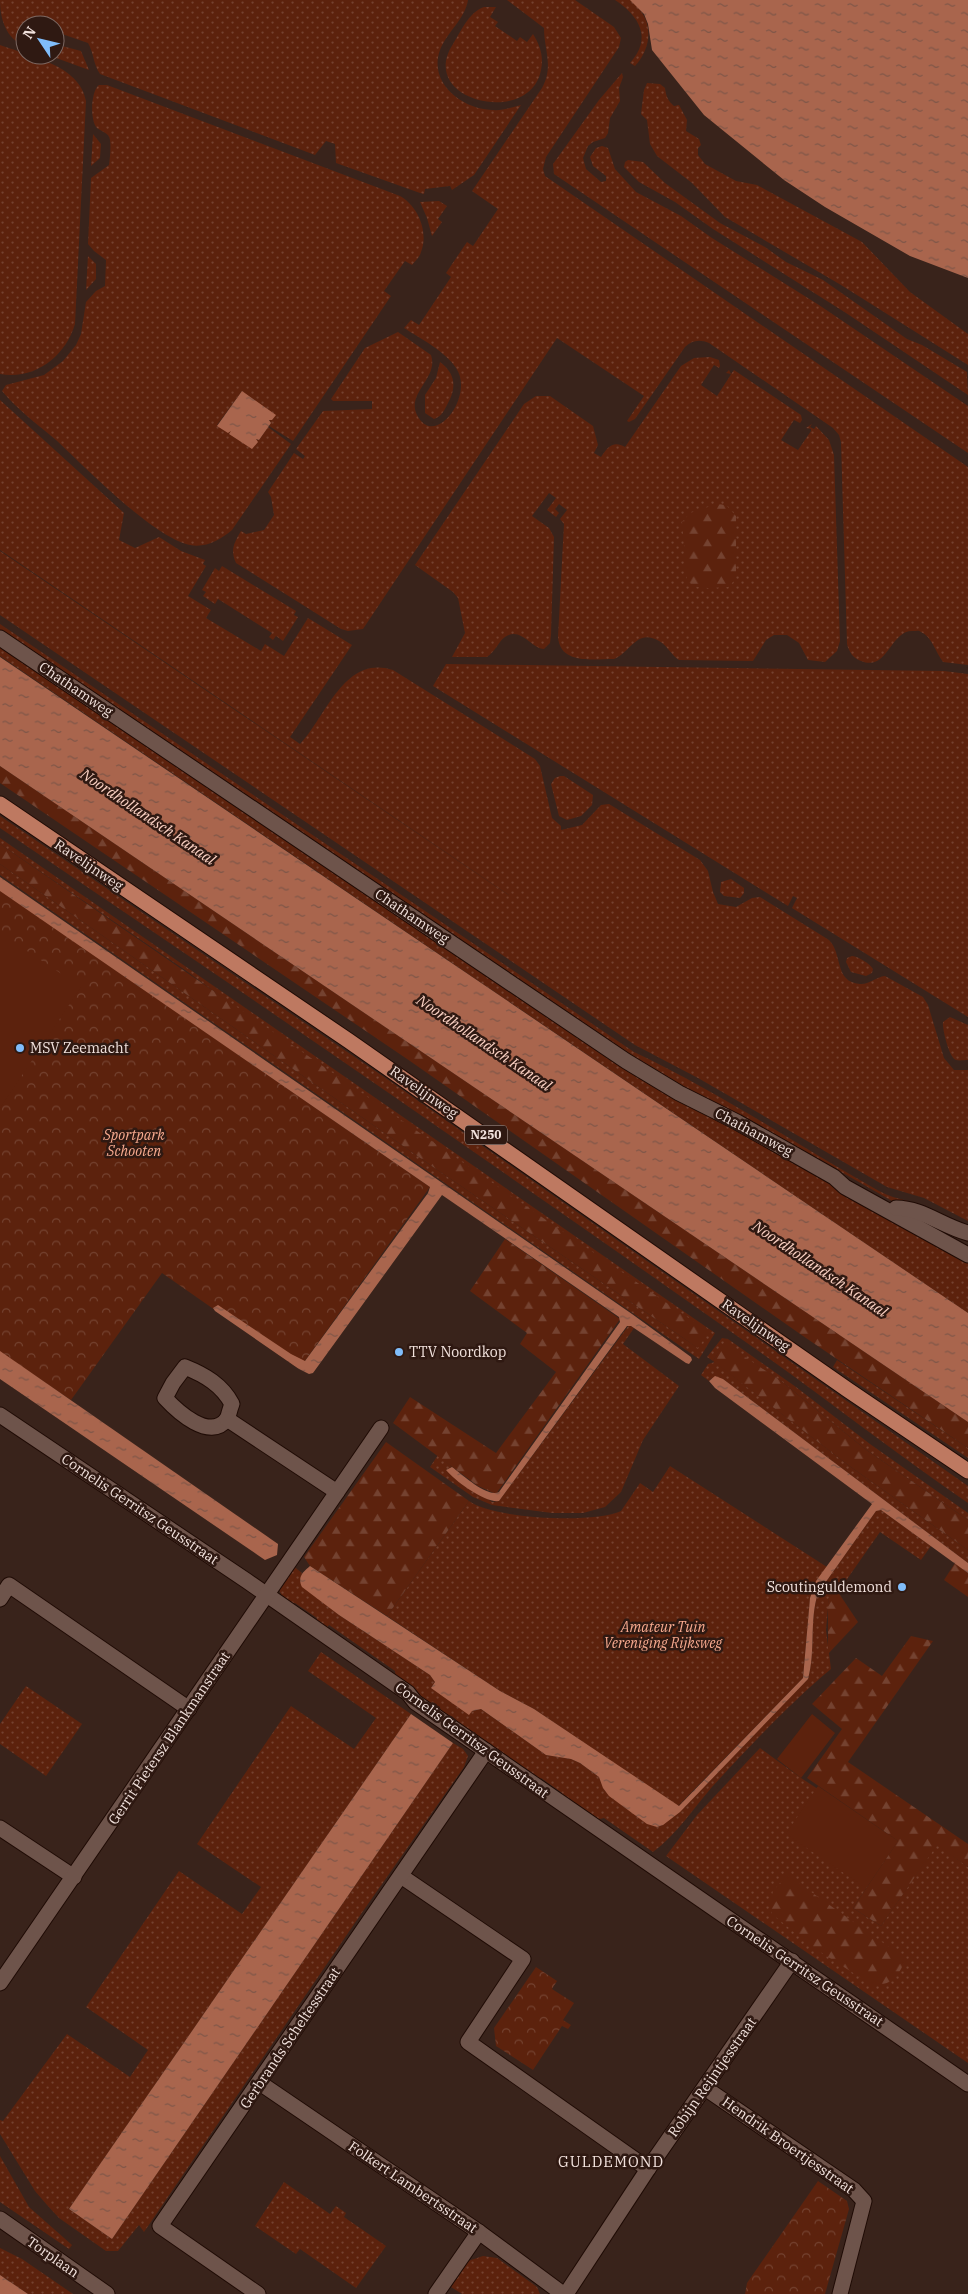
<svg xmlns="http://www.w3.org/2000/svg" width="968" height="2294" font-family="'IBM Plex Serif',serif">
	<style>
		.grass { fill: url(#grass-dots) }
		.forest { fill: url(#forest-firs) }
		.park { fill: url(#park-crowns) }
		.pitch { fill: #5c220d }
		.water { fill: url(#water-ripples) }
		.lines { fill: none; stroke-linecap: round; stroke-linejoin: round }
		.street-casing { stroke: #1f0b05; stroke-width: 17 }
		.secondary-casing { stroke: #1f0b05; stroke-width: 17 }
		.primary-casing { stroke: #1f0b05; stroke-width: 17 }
		.street { stroke: #6e544b; stroke-width: 15 }
		.secondary { stroke: #6e544b; stroke-width: 15 }
		.primary { stroke: #be7961; stroke-width: 15 }
		.poi-dot { fill: #80bdfa; stroke: #2f1912; stroke-width: 2 }
		.labels { text-anchor: middle; stroke-width: 5; stroke-linejoin: round; paint-order: stroke }
		.shield { fill: #2f1912; stroke: #b8a6a0; stroke-width: 1 }
		.shield-label { font-size: 12px; font-weight: bold; fill: #f2e2dd }
		.street-label { font-size: 14px; fill: #f2e2dd; stroke: #2f1912 }
		.poi-label { font-size: 14px; fill: #f2e2dd; stroke: #2f1912; text-anchor: start }
		.park-label { font-size: 14px; font-style: italic; fill: #f8aa8f; stroke: #2f1912 }
		.water-label { font-size: 15px; font-style: italic; fill: #fbd2c4; stroke: #2f1912 }
		.neighbourhood-label { font-size: 15px; letter-spacing: 1px; fill: #f2e2dd; stroke: #2f1912 }
	</style>
	<defs>
		<pattern id="grass-dots" width="8" height="8" patternUnits="userSpaceOnUse" patternTransform="scale(1.25)"><rect width="8" height="8" fill="#5c220d"/><path d="M2 2h.1M6 6h.1" fill="none" stroke="#744230" stroke-width="1.8" stroke-linecap="round"/></pattern>
		<pattern id="forest-firs" width="22" height="20" patternUnits="userSpaceOnUse" patternTransform="scale(1.25)"><rect width="22" height="20" fill="#5c220d"/><path d="M5 1l3.5 6h-7zM16 11l3.5 6h-7z" fill="#744230"/></pattern>
		<pattern id="park-crowns" width="20" height="18" patternUnits="userSpaceOnUse" patternTransform="scale(1.25)"><rect width="20" height="18" fill="#5c220d"/><path d="M2 6a3 3 0 1 1 6 0M12 15a3 3 0 1 1 6 0" fill="none" stroke="#744230"/></pattern>
		<pattern id="water-ripples" width="26" height="14" patternUnits="userSpaceOnUse" patternTransform="scale(1.25)"><rect width="26" height="14" fill="#a9654d"/><path d="M2 4q2-2 4 0t4 0M15 11q2-2 4 0t4 0" fill="none" stroke="#7e5648"/></pattern>
	</defs>
	<rect width="100%" height="100%" fill="#39231b"/>
	<g class="grass">
		<path d="M0 0H468C465 19 447 32 440 50 428 83 462 109 492 110 503 111 512 107 521 105L474 175 452 190 450 186 425 189 424 194 420 193 336 163 335 144 326 141 315 155 100 74C93 64 94 53 88 43L62 34 55 40V25H25V46C6 39 0 19 0 0Z"/>
		<path d="M507 0H575L614 27 621 38 619 47 546 157 543 169 545 176 968 467V665L943 662C935 651 932 637 921 632 919 630 916 631 913 631 890 630 888 672 861 661 853 658 849 652 847 644L841 442 839 435 833 428 709 343C700 339 692 340 685 347L635 419 629 422 627 421 644 396 557 338 363 629 348 631 341 629 236 563C230 550 234 543 241 531L246 534 264 530 274 515 271 497 268 492 294 453 303 459 305 456 296 449 323 411 372 409V401H333L331 399 365 348 398 332 431 355C439 378 406 393 417 415 435 450 475 395 456 368 445 351 421 339 404 328L411 320 419 325 451 277 446 273 467 242 473 246 498 209 472 191 542 88C554 66 544 50 544 28Z"/>
		<path d="M615 0C620 0 627 0 631 0 634 2 637 6 639 9 654 26 650 50 635 66L630 63C653 38 639 16 615 0Z"/>
		<path d="M484 7H496L490 17 498 22 495 26 517 41 520 37 527 42 533 34C540 45 544 57 541 70 530 128 416 101 453 44 461 31 469 12 484 7Z"/>
		<path d="M0 45C29 56 80 65 86 101L75 324C65 357 35 380 0 374Z"/>
		<path d="M62 46 81 51 89 70 48 55H55V50Z"/>
		<path d="M622 73 623 77 619 88 620 101 610 118 608 133 605 138 593 142 588 146 583 158 586 169 601 182 606 181V176L593 166 590 157 596 148 602 146 608 148 615 169 636 192 681 216 712 238 819 305 968 406V453L554 174 553 164 599 100Z"/>
		<path d="M647 83 660 84 665 88C666 96 668 101 674 106L679 105 687 120 686 131 699 139 701 145 698 148V155L705 164 736 181 757 185 862 242 910 292 968 334V365L841 285 725 217 692 183 657 156 650 144 647 120 641 114 644 90Z"/>
		<path d="M99 85H107L400 196C418 206 429 232 421 252 420 257 415 261 412 265L405 261 384 291 391 296 293 441 269 426 271 423 269 419 242 391 217 425 232 431 229 434 259 440 268 427 291 444 232 530C220 540 206 548 190 545 154 538 85 467 56 440 38 425 17 409 2 391L6 385 44 375 63 361 76 345 81 334 86 302 96 291 105 286 106 260 94 251 88 244 91 178 109 165C110 157 111 148 110 140 109 132 101 132 96 127 90 118 91 91 99 85Z"/>
		<path d="M93 134 101 144 100 158 91 166Z"/>
		<path d="M628 160 643 162 665 183 720 223 765 247 786 262 823 280 907 339 922 345 967 372 968 395 846 313 713 229 675 202 639 182 624 167 625 162Z"/>
		<path d="M439 201 447 206 438 219 442 222 432 236 427 218 420 202Z"/>
		<path d="M88 256 96 264V279L86 290Z"/>
		<path d="M710 357 719 360 720 366 719 368 714 365 701 385 717 396 730 376 731 374 726 373 729 370 731 374 734 370 801 415 802 420 800 423 794 420 781 440 798 450 811 431V429L806 428 812 424 810 427 814 429 816 426 829 440 834 455 840 641 837 651 825 662 808 660 799 643 787 635H774L766 640 753 661 679 660C671 655 667 645 659 641 637 628 631 652 614 659 594 659 560 665 558 637L564 524 560 519 567 510 559 504 555 509 559 513 556 517 547 510 556 498 549 493 532 516 549 528 554 537 551 635 550 643 544 649C531 648 520 626 505 637 499 641 495 652 487 657H452L465 633 458 598 453 592 415 565 524 404 536 396H550L593 426 598 445 594 453 601 457C607 448 613 440 625 447L681 366 694 358Z"/>
		<path d="M440 362C456 374 457 388 447 405 444 411 441 417 434 419L425 413V395L436 378Z"/>
		<path d="M0 400 124 513 119 540 135 548 159 537 181 551 205 560 203 564 206 566 188 596 211 610 206 618 261 651 265 644 284 656 308 618 352 645 290 737 300 744C326 717 344 654 393 670L535 759 540 766 552 818 561 826V830L582 825 601 805 609 804 700 860 708 871 713 892 718 904 736 907 752 898 760 897 829 940C843 954 834 982 860 984 868 985 876 977 885 976L923 997 928 1005 944 1058 954 1070H968V1221L924 1198 887 1187 698 1078 635 1045 0 615V551L652 992 0 550Z"/>
		<path d="M222 566 296 611 294 615 298 617 283 641 276 636 273 640 269 637 272 633 218 599 215 604 203 596 206 592 202 590 215 568 219 571Z"/>
		<path d="M0 624 634 1052C719 1092 797 1145 879 1191 897 1201 918 1201 936 1211L934 1215 894 1202 753 1122 661 1075 0 630Z"/>
		<path d="M0 646 735 1129 968 1262V1313L0 656Z"/>
		<path d="M446 664 944 671 968 674V1017L792 908 797 898 793 896 788 906 433 686Z"/>
		<path d="M560 776H564L593 795 592 805 581 816 567 820 559 816 551 784 555 778Z"/>
		<path d="M0 816 387 1079 968 1486V1503C896 1454 828 1400 757 1350 506 1173 254 999 0 828Z"/>
		<path d="M0 838 715 1333 699 1359 0 875V864L436 1169 698 1348 185 970 0 844Z"/>
		<path d="M731 879 744 888V893L740 898 724 896 720 892 721 882Z"/>
		<path d="M852 956C859 957 869 963 873 969L872 973 866 976 851 972 846 962 847 958Z"/>
		<path d="M950 1017 968 1025V1060C965 1060 959 1061 956 1060 949 1058 942 1028 943 1022Z"/>
		<path d="M629 1325 634 1328 623 1344 679 1386 643 1440 621 1492 605 1507 583 1513H552L492 1505 473 1497 430 1467 438 1455 452 1467 446 1470 492 1502 499 1501Z"/>
		<path d="M722 1338 728 1339 796 1387 870 1444 968 1513V1520L865 1449 781 1381 724 1344 713 1361 707 1357Z"/>
		<path d="M837 1360 968 1448V1458L833 1367Z"/>
		<path d="M715 1362 848 1465 968 1550V1563L723 1379 712 1378 709 1381 701 1375 708 1364Z"/>
		<path d="M670 1466 827 1567 816 1582 810 1598 803 1678 678 1806 534 1709 500 1691 387 1616 469 1501C493 1519 594 1524 621 1511L640 1483 653 1492Z"/>
		<path d="M881 1510 931 1546 921 1560 880 1532 838 1592 829 1597 826 1630 831 1669C790 1703 748 1748 712 1787 693 1809 676 1835 653 1852L604 1818 596 1820 560 1796 562 1793 541 1778 539 1781 422 1700 396 1679 395 1671 329 1625 325 1630 315 1622 317 1618 295 1603 289 1605C272 1587 281 1584 292 1565L302 1573 300 1582 339 1615 430 1675 435 1682 431 1688 472 1711 481 1709 546 1755 571 1759 580 1763 599 1777 605 1791 657 1827 808 1679C816 1651 809 1621 818 1593L876 1511Z"/>
		<path d="M321 1652 411 1714 69 2209 112 2239 453 1743 463 1749 468 1756 464 1767 361 1914 144 2232 139 2225 118 2251H106L59 2218 47 2205 35 2191 0 2134V2120L3 2121 67 2034 130 2077 148 2050 86 2007 179 1871 242 1914 261 1887 197 1844 291 1706 354 1749 376 1718 308 1671Z"/>
		<path d="M26 1686 82 1724 46 1776 0 1744V1724Z"/>
		<path d="M760 1748 801 1778 898 1841 853 1908 881 1926 937 1844 968 1867V2063L666 1856 697 1815Z"/>
		<path d="M0 2156 29 2207 72 2245 69 2249 0 2202Z"/>
		<path d="M284 2182 330 2214 336 2206 346 2213 344 2217 386 2246 356 2288 300 2249 296 2254 255 2226Z"/>
		<path d="M0 2248 22 2259 73 2294H28L0 2275Z"/>
		<path d="M483 2256 497 2258 537 2287 540 2294H462L451 2287 468 2261Z"/>
	</g>
	<g class="forest">
		<path d="M717 504 726 505 736 516V572L733 582 728 587C715 587 693 592 687 579L682 522 690 513Z"/>
		<path d="M0 766 968 1422V1448L803 1336 410 1061 0 783Z"/>
		<path d="M0 844 709 1332 698 1348 436 1169 0 864Z"/>
		<path d="M505 1239 620 1319 496 1494 478 1486 393 1423 410 1397 496 1453 556 1372 520 1344 527 1333 470 1291Z"/>
		<path d="M724 1343 781 1381 865 1449 968 1520V1550L848 1465 713 1361Z"/>
		<path d="M386 1442 469 1501 387 1616 310 1566 304 1557Z"/>
		<path d="M955 1563 968 1573V1597L944 1580Z"/>
		<path d="M838 1592 858 1622 828 1654V1604L829 1597Z"/>
		<path d="M911 1636 933 1641 848 1762 968 1844V1867L937 1845 881 1926 853 1908 898 1841 807 1778 842 1729 812 1704 856 1658 882 1676Z"/>
		<path d="M787 1875 906 1959C898 1976 892 1986 872 1985L811 1946 772 1914 770 1904 773 1891Z"/>
	</g>
	<g class="park">
		<path d="M0 890 430 1187 299 1369 162 1273 71 1400 0 1352Z"/>
		<path d="M536 1967 557 1981 552 1989 574 2003 563 2020 571 2025 568 2029 562 2026 533 2070 496 2046 494 2028Z"/>
		<path d="M818 2181 847 2201 849 2209 825 2294H745L747 2283Z"/>
	</g>
	<g class="pitch">
		<path d="M0 933 81 987 0 1108Z"/>
		<path d="M812 1714 835 1733 801 1778 777 1759Z"/>
		<path d="M818 1786 898 1841 866 1888 786 1834Z"/>
	</g>
	<g class="water">
		<path d="M630 0H968V278L910 256 825 207 784 180 704 115 652 50 648 24 644 14Z"/>
		<path d="M242 391 276 415 272 420H269L271 423 259 440 256 439 258 442 252 449 229 434 231 431 228 433 217 426Z"/>
		<path d="M0 657 968 1313V1422L0 766Z"/>
		<path d="M0 877 632 1314 691 1357 692 1360 689 1364 686 1363 631 1326H627L499 1501C485 1503 455 1481 446 1470L452 1467C462 1474 487 1498 499 1492L620 1322 619 1317 442 1195 313 1373 309 1374 299 1369 215 1311 213 1308 218 1305 291 1354 305 1361 428 1193 430 1187 0 891Z"/>
		<path d="M0 1351 278 1544 277 1555 265 1560 0 1379Z"/>
		<path d="M715 1376 723 1379 968 1563V1573L881 1510 876 1511 818 1593C809 1621 816 1651 808 1679L680 1812 663 1825 657 1827 647 1824 609 1796 603 1788 599 1777 580 1763 571 1759 546 1755 481 1709 472 1711 469 1715 431 1688 435 1682 430 1675 339 1615 302 1587C297 1577 303 1572 310 1566L500 1691 534 1709 679 1806 803 1678 810 1598 816 1581 872 1504 715 1388 709 1381Z"/>
		<path d="M411 1714 453 1743 112 2239 69 2209Z"/>
		<path d="M0 2275 28 2294H0Z"/>
	</g>
	<g class="lines">
		<defs>
			<g id="street">
				<path d="M0 638 626 1061 679 1093 737 1122 834 1177 845 1187 968 1255"/>
				<path d="M896 1208C922 1208 942 1226 968 1233"/>
				<path d="M185 1367C205 1375 222 1385 232 1404 230 1408 229 1415 227 1419 210 1442 177 1411 165 1398L173 1383Z"/>
				<path d="M0 1415 247 1581 408 1693 415 1702 968 2084"/>
				<path d="M227 1419 337 1492"/>
				<path d="M0 1599 9 1585 189 1709"/>
				<path d="M0 1828 74 1877"/>
				<path d="M401 1876 523 1959 468 2042 648 2169"/>
				<path d="M0 1983 381 1428"/>
				<path d="M260 2083 479 2232 563 2294"/>
				<path d="M705 2088 854 2190 864 2201 840 2294"/>
				<path d="M258 2294 160 2226 486 1751"/>
				<path d="M436 2294 479 2232"/>
				<path d="M566 2294 648 2169 792 1961"/>
			</g>
			<path id="secondary" d="M0 2219 107 2294"/>
			<path id="primary" d="M0 804 349 1041 848 1390 968 1471"/>
		</defs>
		<use href="#street" class="street-casing"/>
		<use href="#secondary" class="secondary-casing"/>
		<use href="#primary" class="primary-casing"/>
		<use href="#street" class="street"/>
		<use href="#secondary" class="secondary"/>
		<use href="#primary" class="primary"/>
	</g>
	<g class="poi-dot">
		<circle cx="20" cy="1048" r="5"/>
		<circle cx="399" cy="1352" r="5"/>
		<circle cx="902" cy="1587" r="5"/>
	</g>
	<g class="labels">
		<rect class="shield" x="465" y="1125.5" width="42" height="19" rx="4"/>
		<g class="shield-label">
			<text x="486" y="1139">N250</text>
		</g>
		<g class="street-label">
			<text transform="translate(76 689) rotate(34)" y="5">Chathamweg</text>
			<text transform="translate(89 865) rotate(34)" y="5">Ravelijnweg</text>
			<text transform="translate(412 916) rotate(34)" y="5">Chathamweg</text>
			<text transform="translate(424 1092) rotate(35)" y="5">Ravelijnweg</text>
			<text transform="translate(754 1132) rotate(28)" y="5">Chathamweg</text>
			<text transform="translate(756 1325) rotate(35)" y="5">Ravelijnweg</text>
			<text transform="translate(140 1509) rotate(34)" y="5">Cornelis Gerritsz Geusstraat</text>
			<text transform="translate(169 1738) rotate(-56)" y="5">Gerrit Pietersz Blankmanstraat</text>
			<text transform="translate(472 1740) rotate(36)" y="5">Cornelis Gerritsz Geusstraat</text>
			<text transform="translate(805 1971) rotate(34)" y="5">Cornelis Gerritsz Geusstraat</text>
			<text transform="translate(290 2038) rotate(-56)" y="5">Gerbrands Scheltesstraat</text>
			<text transform="translate(712 2077) rotate(-55)" y="5">Robijn Reijntjesstraat</text>
			<text transform="translate(788 2145) rotate(35)" y="5">Hendrik Broertjesstraat</text>
			<text transform="translate(413 2187) rotate(34)" y="5">Folkert Lambertsstraat</text>
			<text transform="translate(53 2257) rotate(35)" y="5">Torplaan</text>
		</g>
		<g class="poi-label">
			<text x="30" y="1053">MSV Zeemacht</text>
			<text x="409" y="1357">TTV Noordkop</text>
			<text x="892" y="1592" text-anchor="end">Scoutinguldemond</text>
		</g>
		<g class="park-label">
			<text x="134" y="1140">Sportpark<tspan x="134" dy="16">Schooten</tspan></text>
			<text x="663" y="1632">Amateur Tuin<tspan x="663" dy="16">Vereniging Rijksweg</tspan></text>
		</g>
		<g class="water-label">
			<text transform="translate(148 817) rotate(34)" y="5">Noordhollandsch Kanaal</text>
			<text transform="translate(484 1043) rotate(34)" y="5">Noordhollandsch Kanaal</text>
			<text transform="translate(820 1269) rotate(34)" y="5">Noordhollandsch Kanaal</text>
		</g>
		<g class="neighbourhood-label">
			<text x="611" y="2167">GULDEMOND</text>
		</g>
	</g>
	<g transform="translate(40 40) rotate(305)"><circle r="24" fill="#2f1912" stroke="#7d6963"/>
	<path d="M0-4L9 19L0 12L-9 19Z" fill="#80bdfa"/>
	<text y="-8" font-size="14" font-weight="bold" text-anchor="middle" fill="#f2e2dd">N</text>
	</g>
</svg>
